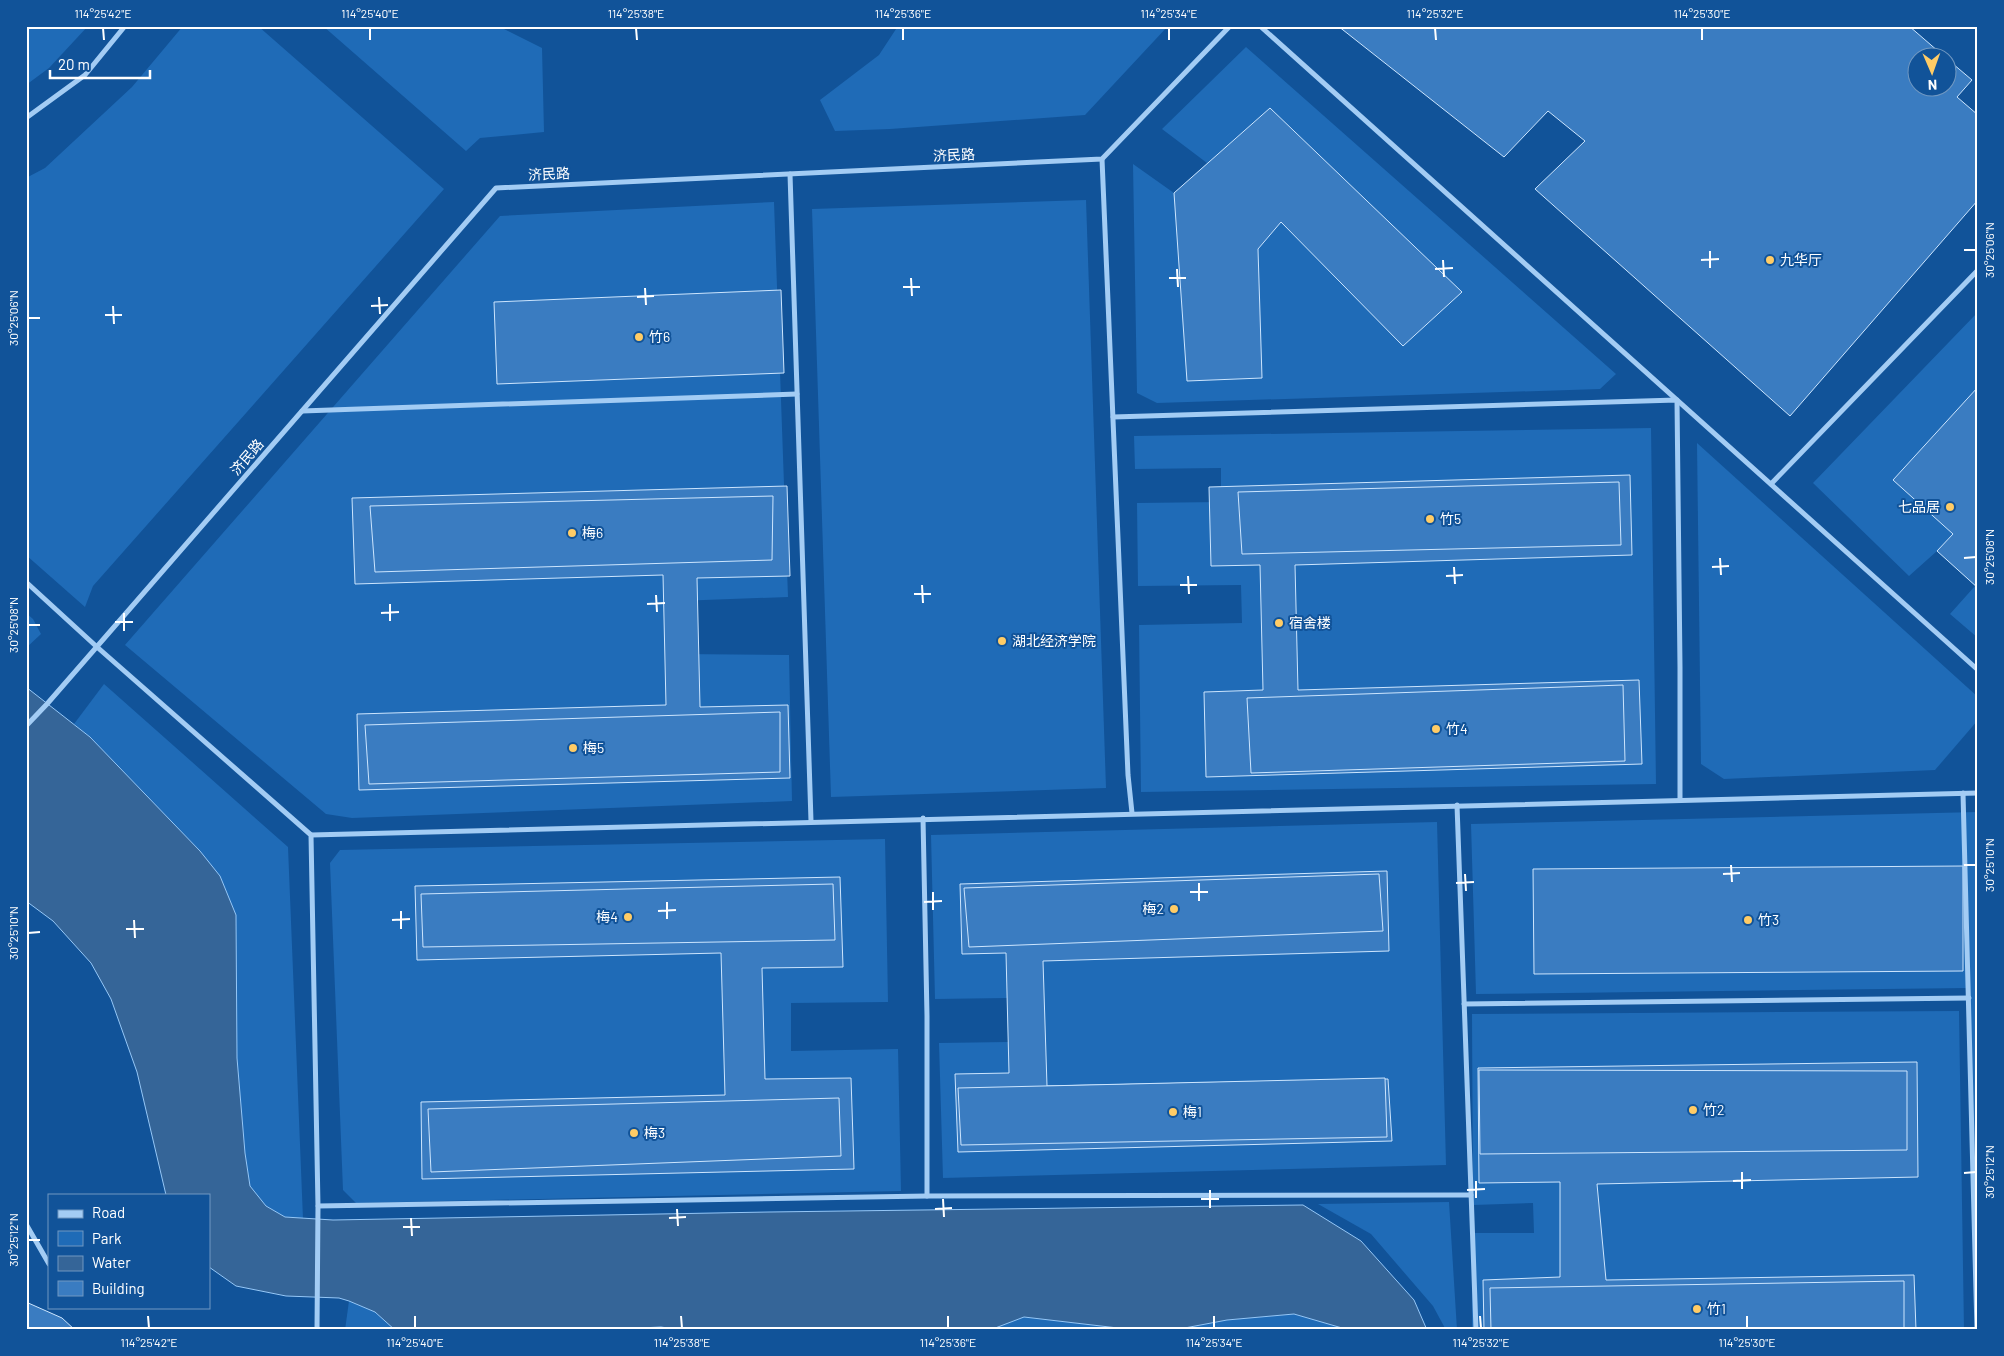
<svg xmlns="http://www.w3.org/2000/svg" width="2004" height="1356" font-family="Barlow,'Noto Sans SC',sans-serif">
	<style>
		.green { fill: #1f6bb7 }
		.water { fill: #356598; stroke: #95c7f7 }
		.building { fill: #3a7cc1; stroke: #cce5fe }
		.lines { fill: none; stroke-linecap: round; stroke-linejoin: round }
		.street { stroke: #a3ccf4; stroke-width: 5 }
		.ticks { fill: none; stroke: #fff; stroke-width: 2 }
		.poi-dot { fill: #fc6; stroke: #115399; stroke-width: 2 }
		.labels { text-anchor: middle; stroke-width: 4; stroke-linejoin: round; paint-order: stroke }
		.street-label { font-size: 14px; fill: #fff; stroke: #115399 }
		.poi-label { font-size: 14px; fill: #fff; stroke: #115399; text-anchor: start }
		.neatline { fill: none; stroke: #fff; stroke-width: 2 }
		.ticks-label { font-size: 12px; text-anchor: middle; fill: #fff }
	</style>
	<rect width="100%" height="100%" fill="#115399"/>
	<g class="green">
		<path d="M26 26H88L49 68 26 85Z"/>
		<path d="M183 26H258L444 189 93 586 85 607 26 555V178L45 168 132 87Z"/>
		<path d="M323 26H498L542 48 544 132 480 138 466 151Z"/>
		<path d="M898 26H1168L1085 115 890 129 835 131 820 100 879 55Z"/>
		<path d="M1246 47 1616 374 1600 389 1157 403 1137 393 1133 164 1174 193 1207 163 1162 129Z"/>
		<path d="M1086 200 1106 788 831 797 812 209Z"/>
		<path d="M774 202 788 597 678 601V654L789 655 792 801 352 818 326 814 125 645 500 216Z"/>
		<path d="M1978 312V638L1950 614 1975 586 1937 551 1909 576 1813 483Z"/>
		<path d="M1651 428 1656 784 1141 792 1139 625 1242 623 1241 585 1138 586 1137 503 1221 502V468L1135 469 1134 436Z"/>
		<path d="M1697 443 1978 697V720L1935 770 1724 779 1701 764Z"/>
		<path d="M26 613 33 619 41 634 26 648Z"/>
		<path d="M104 684 288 847 303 1219 285 1217 266 1206 250 1187 245 1153 237 1058 236 915 200 851 90 737 74 724Z"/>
		<path d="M1978 812V1330L1968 988 1476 994 1471 824Z"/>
		<path d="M1437 822 1446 1165 943 1178 939 1043 1008 1042 1007 998 935 999 931 835Z"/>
		<path d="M885 839 888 1002 791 1003V1051L898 1049 901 1191 356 1203 343 1190 330 863 340 850Z"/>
		<path d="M1959 1011 1964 1330H1472V1233H1534L1533 1203 1473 1205 1472 1014Z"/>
		<path d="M1449 1202 1457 1330H1446L1433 1306 1371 1234 1318 1204Z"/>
		<path d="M349 1301 375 1312 395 1330H345Z"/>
		<path d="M1294 1314 1349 1330H1174L1227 1320Z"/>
		<path d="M1024 1317 1135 1330H990Z"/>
		<path d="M661 1327 680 1330H598L600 1329Z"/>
	</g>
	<path class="water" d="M26 687 90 737 200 851 220 876 236 915 237 1058 245 1153 250 1186 266 1206 285 1217 333 1220 769 1212 1303 1205 1361 1241 1414 1300 1427 1330H1349L1294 1314 1227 1320 1174 1330H1135L1024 1317 990 1330H680L661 1327 598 1330H395L375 1312 349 1301 339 1298 286 1296 236 1286 209 1267V1195H166L137 1072 111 999 91 963 53 921 26 901Z"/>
	<g class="building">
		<path d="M1338 26H1909L1946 58H1916V88H1946V58L1972 80 1957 97 1978 115V200L1790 416 1535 189 1585 141 1548 111 1504 157Z"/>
		<path d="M1270 108 1462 292 1403 346 1281 222 1258 249 1262 378 1187 381 1174 193Z"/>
		<path d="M781 290 784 373 497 384 494 302Z"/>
		<path d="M1978 387V588L1937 551 1953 534 1893 480Z"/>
		<path d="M1630 475 1632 555 1295 565 1298 690 1639 680 1642 764 1206 777 1204 692 1263 690 1260 565 1211 566 1209 487Z"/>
		<path d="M1619 482 1621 545 1242 554 1238 492Z"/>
		<path d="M787 486 790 576 697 578 700 707 788 705 790 778 359 790 357 714 666 705 663 575 355 584 352 498Z"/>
		<path d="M773 496 772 560 375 572 370 506Z"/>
		<path d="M1623 685 1625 761 1251 773 1247 698Z"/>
		<path d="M780 712V772L369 784 365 725Z"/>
		<path d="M1963 866V971L1534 974 1533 869Z"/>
		<path d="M1387 871 1389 951 1043 961 1047 1086 1388 1079 1392 1141 958 1152 955 1074 1009 1073 1006 953 962 954 960 884Z"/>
		<path d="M1379 874 1383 931 969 947 964 888Z"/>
		<path d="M840 877 843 967 762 968 765 1079 851 1078 854 1169 422 1179 421 1102 725 1095 721 953 417 960 415 886Z"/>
		<path d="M833 884 835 940 423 947 421 894Z"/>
		<path d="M1917 1062 1918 1177 1597 1184 1606 1280 1914 1275 1916 1330H1484L1483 1280 1560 1277V1182L1479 1183 1478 1068Z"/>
		<path d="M1479 1070 1907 1071V1150L1480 1154Z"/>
		<path d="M1385 1078 1387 1137 961 1145 958 1088Z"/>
		<path d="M839 1098 841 1156 431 1172 428 1109Z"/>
		<path d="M1904 1281V1330H1491L1490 1288Z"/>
		<path d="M26 1302 62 1318 75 1330H26Z"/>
	</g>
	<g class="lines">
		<g class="street">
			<path d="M1260 26 1978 670"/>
			<path d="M26 118 85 75 125 26"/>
			<path d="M1102 159 1128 775 1132 813"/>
			<path d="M790 174 811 821"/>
			<path d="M302 411 797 394"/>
			<path d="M1113 417 1677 400 1680 667V800"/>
			<path d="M1771 484 1978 270"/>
			<path d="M26 582 97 647 311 835 318 1206 317 1330"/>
			<path d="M26 726 47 704 496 188 1102 159 1230 26"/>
			<path d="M1963 793 1977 1330"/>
			<path d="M1457 805 1476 1330"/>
			<path d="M923 818 927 1016V1196"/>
			<path d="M311 835 1978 793"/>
			<path d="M1464 1004 1969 998"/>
			<path d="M318 1206 927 1196 1471 1195"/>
			<path d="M26 1224 49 1264"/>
		</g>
	</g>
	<path class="ticks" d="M103 28 104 40M370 28V40M636 28 637 40M903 28V40M1169 28V40M1435 28 1436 40M1702 28V40M1964 250H1976M1710 251V268M1443 260 1444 277M1701 260 1719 259M1177 269 1178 287M1435 269 1453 268M911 278 912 296M1169 278H1186M903 287H920M645 288 646 305M379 297 380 314M637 297 654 296M113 306 114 324M371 306 388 305M105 315H122M28 318H40M1720 558 1721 575M1964 558 1976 557M1454 567 1455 584M1712 567 1729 566M1188 576 1189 594M1446 576 1463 575M922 585 923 603M1180 585H1197M914 594H931M656 595 657 612M390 604V621M647 604 665 603M124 613V631M381 613 399 612M115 622H133M28 625H40M1731 865 1732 882M1964 865H1976M1465 874 1466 891M1723 874 1740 873M1199 883V901M1456 883 1474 882M933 892V910M1190 892H1208M667 902V919M924 902 942 901M401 911V929M658 911 676 910M134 920 135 938M392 920 410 919M126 929H144M28 933 40 932M1742 1172V1189M1964 1173 1976 1172M1476 1181V1198M1733 1181 1751 1180M1210 1190V1208M1467 1190 1485 1189M943 1199 944 1217M1201 1199H1219M677 1209 678 1226M935 1209 952 1208M411 1218 412 1236M669 1218 686 1217M403 1227H420M28 1240H40M148 1316 149 1328M415 1316V1328M681 1316 682 1328M948 1316V1328M1214 1316V1328M1480 1316 1481 1328M1747 1316V1328"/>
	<g class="poi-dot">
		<circle cx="1770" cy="260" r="5"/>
		<circle cx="639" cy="337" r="5"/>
		<circle cx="1950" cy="507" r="5"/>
		<circle cx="1430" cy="519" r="5"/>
		<circle cx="572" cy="533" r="5"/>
		<circle cx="1279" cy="623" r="5"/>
		<circle cx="1002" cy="641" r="5"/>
		<circle cx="1436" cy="729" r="5"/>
		<circle cx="573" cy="748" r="5"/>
		<circle cx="1174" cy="909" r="5"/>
		<circle cx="628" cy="917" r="5"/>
		<circle cx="1748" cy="920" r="5"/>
		<circle cx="1693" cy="1110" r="5"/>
		<circle cx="1173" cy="1112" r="5"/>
		<circle cx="634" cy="1133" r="5"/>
		<circle cx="1697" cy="1309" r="5"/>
	</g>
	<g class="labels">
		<g class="street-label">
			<text transform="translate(954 155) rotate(-3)" y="5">济民路</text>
			<text transform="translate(549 174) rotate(-3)" y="5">济民路</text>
			<text transform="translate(247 457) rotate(-49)" y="5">济民路</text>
		</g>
		<g class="poi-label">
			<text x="1780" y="265">九华厅</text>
			<text x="649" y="342">竹6</text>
			<text x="1940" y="512" text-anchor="end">七品居</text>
			<text x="1440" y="524">竹5</text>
			<text x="582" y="538">梅6</text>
			<text x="1289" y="628">宿舍楼</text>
			<text x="1012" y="646">湖北经济学院</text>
			<text x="1446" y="734">竹4</text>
			<text x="583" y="753">梅5</text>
			<text x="1164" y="914" text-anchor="end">梅2</text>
			<text x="618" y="922" text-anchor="end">梅4</text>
			<text x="1758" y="925">竹3</text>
			<text x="1703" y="1115">竹2</text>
			<text x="1183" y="1117">梅1</text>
			<text x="644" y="1138">梅3</text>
			<text x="1707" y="1314">竹1</text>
		</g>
	</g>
	<rect width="2004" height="1356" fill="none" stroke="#115399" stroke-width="55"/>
	<rect x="48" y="1194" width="162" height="115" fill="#115399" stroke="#7098c2"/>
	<rect x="58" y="1210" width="25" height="8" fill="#a3ccf4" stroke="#7098c2"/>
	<text x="92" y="1218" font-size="15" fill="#ffffff">Road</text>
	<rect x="58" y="1231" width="25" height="15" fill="#1f6bb7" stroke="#7098c2"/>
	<text x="92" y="1244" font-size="15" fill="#ffffff">Park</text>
	<rect x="58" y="1256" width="25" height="15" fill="#356598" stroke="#7098c2"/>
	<text x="92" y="1268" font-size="15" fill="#ffffff">Water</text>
	<rect x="58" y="1281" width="25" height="15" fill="#3a7cc1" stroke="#7098c2"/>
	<text x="92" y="1294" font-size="15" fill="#ffffff">Building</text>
	<g transform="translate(1932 72) rotate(178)"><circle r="24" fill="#115399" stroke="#7098c2"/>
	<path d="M0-4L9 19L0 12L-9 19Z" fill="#ffcc66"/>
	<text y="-8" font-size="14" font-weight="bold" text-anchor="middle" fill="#ffffff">N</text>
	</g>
	<path d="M50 70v8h100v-8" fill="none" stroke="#ffffff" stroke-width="2.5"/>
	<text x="58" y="70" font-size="15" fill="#ffffff" stroke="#115399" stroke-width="4" paint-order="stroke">20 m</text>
	<rect x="28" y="28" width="1948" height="1300" class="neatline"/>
	<g class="ticks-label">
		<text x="103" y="18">114°25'42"E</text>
		<text x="370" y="18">114°25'40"E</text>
		<text x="636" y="18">114°25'38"E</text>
		<text x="903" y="18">114°25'36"E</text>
		<text x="1169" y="18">114°25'34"E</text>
		<text x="1435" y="18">114°25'32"E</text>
		<text x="1702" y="18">114°25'30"E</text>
		<text transform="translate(1990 250) rotate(-90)" y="4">30°25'06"N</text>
		<text transform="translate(14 318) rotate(-90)" y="4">30°25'06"N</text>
		<text transform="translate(1990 557) rotate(-90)" y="4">30°25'08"N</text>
		<text transform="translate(14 625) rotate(-90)" y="4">30°25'08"N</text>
		<text transform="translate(1990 865) rotate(-90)" y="4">30°25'10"N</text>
		<text transform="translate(14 933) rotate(-90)" y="4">30°25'10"N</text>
		<text transform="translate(1990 1172) rotate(-90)" y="4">30°25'12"N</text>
		<text transform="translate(14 1240) rotate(-90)" y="4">30°25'12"N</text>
		<text x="149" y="1347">114°25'42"E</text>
		<text x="415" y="1347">114°25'40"E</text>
		<text x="682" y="1347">114°25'38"E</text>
		<text x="948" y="1347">114°25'36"E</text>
		<text x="1214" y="1347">114°25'34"E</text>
		<text x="1481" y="1347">114°25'32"E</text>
		<text x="1747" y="1347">114°25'30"E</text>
	</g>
</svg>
